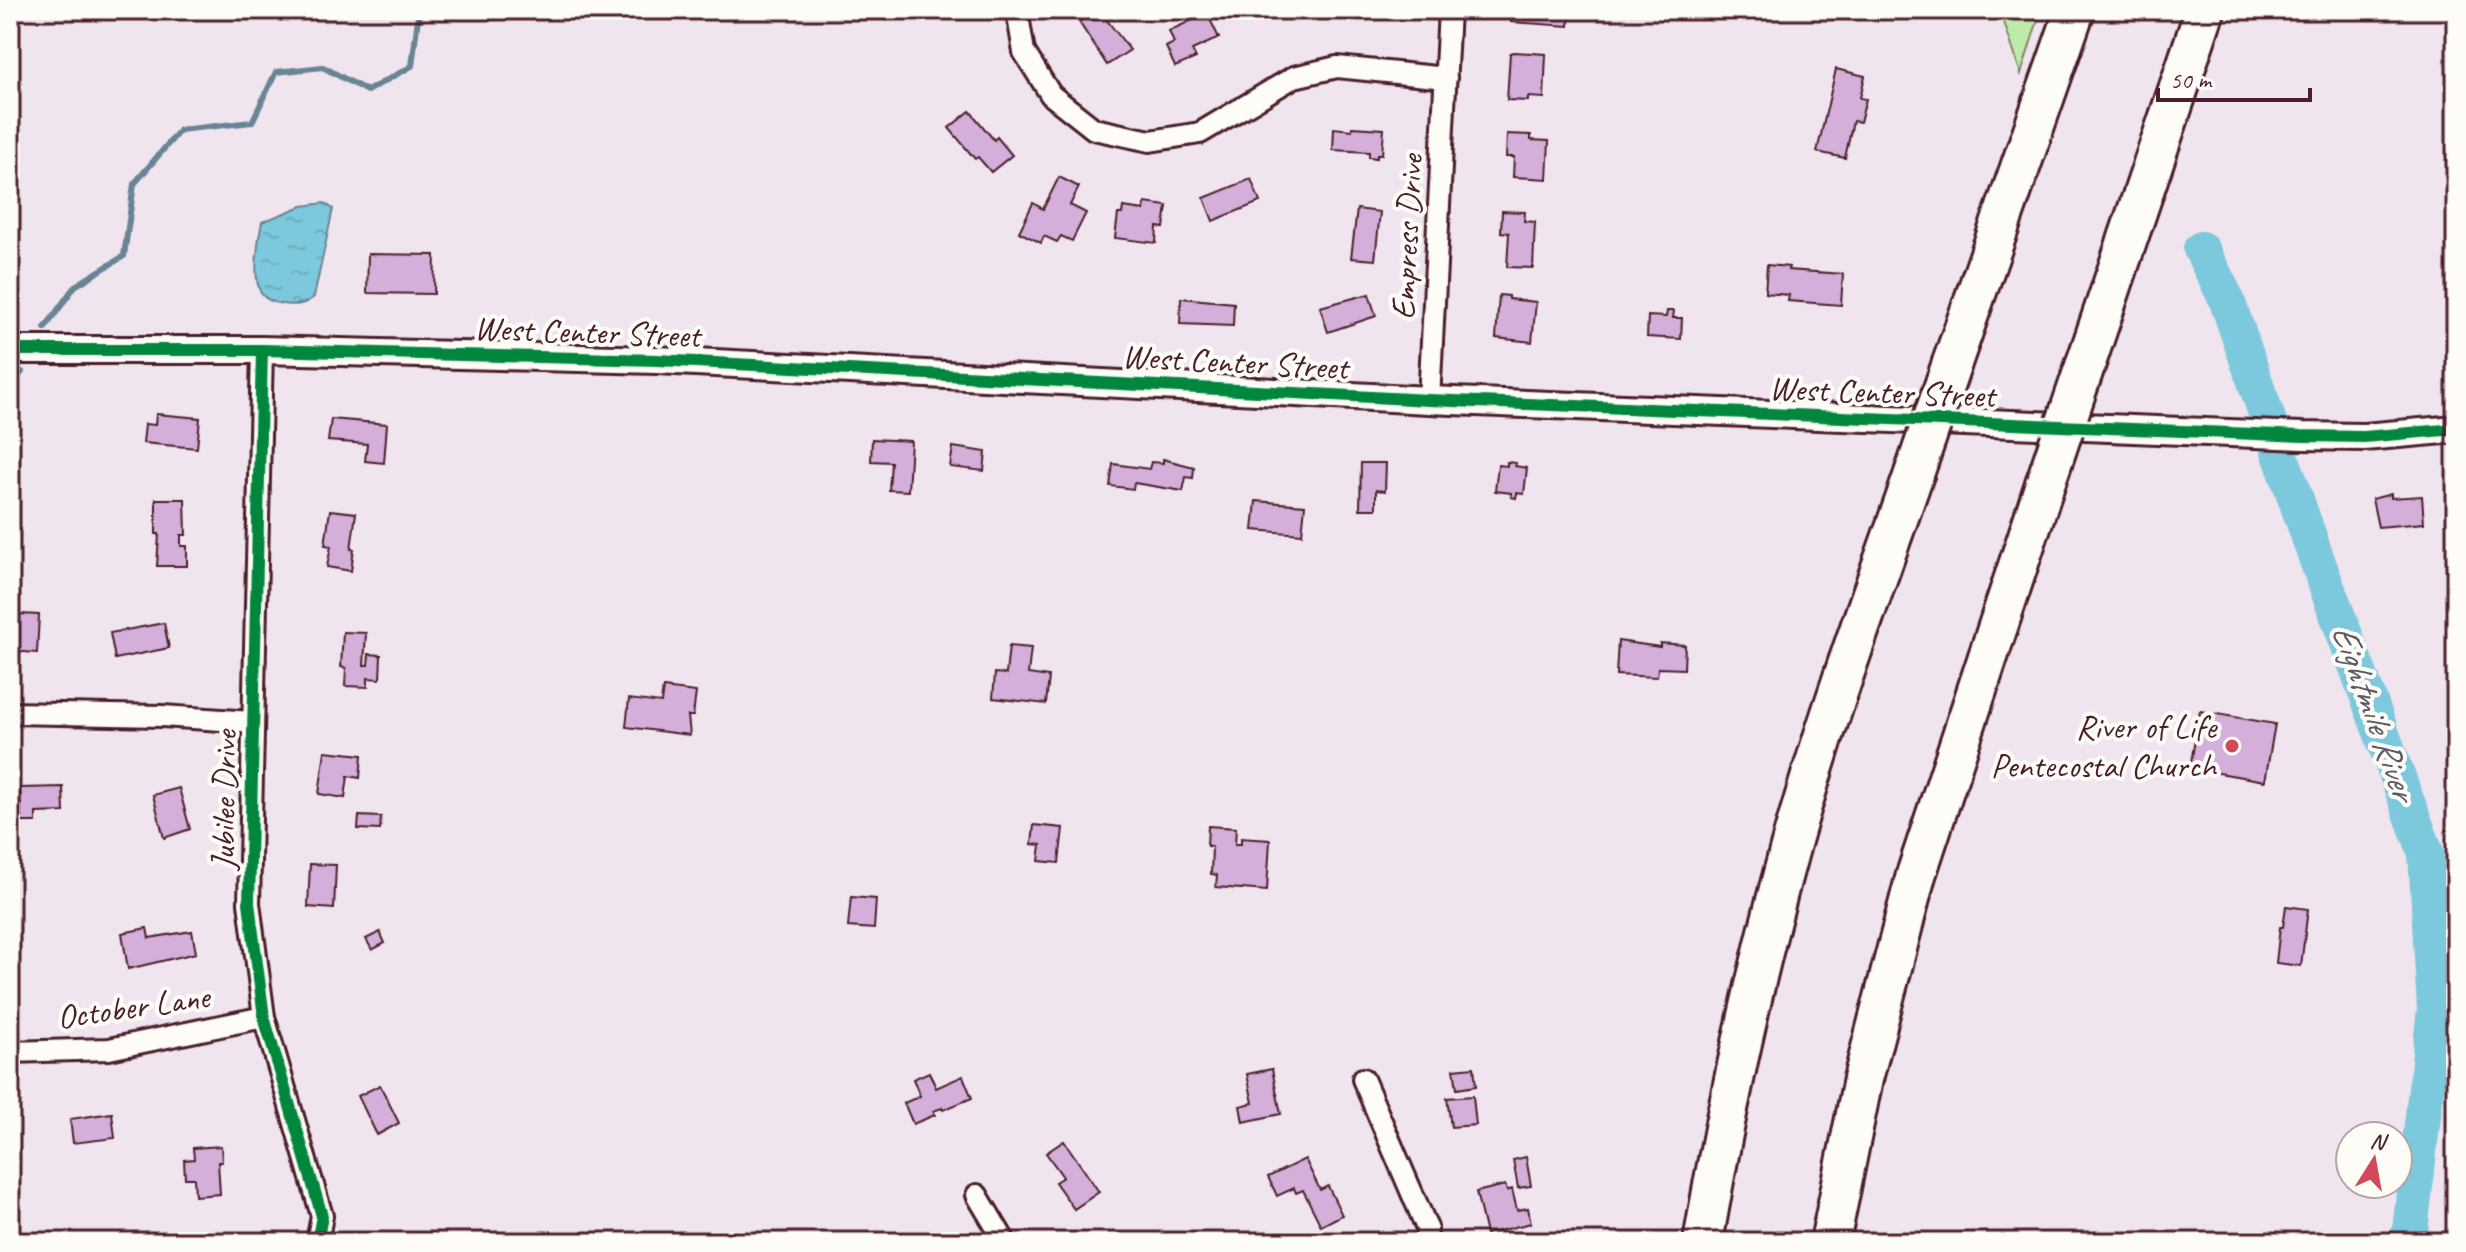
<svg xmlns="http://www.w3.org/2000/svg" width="2466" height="1252" font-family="Caveat,sans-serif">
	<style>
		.park { fill: #bdeba9; stroke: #84856a; stroke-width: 2 }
		.water { fill: url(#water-ripples); stroke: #688495; stroke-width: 2 }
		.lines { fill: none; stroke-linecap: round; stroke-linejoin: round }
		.stream { stroke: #688495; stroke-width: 6 }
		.river { stroke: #7cc8dc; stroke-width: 36 }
		.building { fill: #d3afd9; stroke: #4a1f2b; stroke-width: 2 }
		.minor-casing { stroke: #4a1f2b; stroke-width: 26 }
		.tertiary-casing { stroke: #4a1f2b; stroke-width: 32 }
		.motorway-casing { stroke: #4a1f2b; stroke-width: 44 }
		.minor { stroke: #fdfcf7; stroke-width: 20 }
		.tertiary { stroke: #fdfcf7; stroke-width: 26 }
		.motorway { stroke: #fdfcf7; stroke-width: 38 }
		.motorway-bridge-casing { stroke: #4a1f2b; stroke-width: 44; stroke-linecap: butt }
		.motorway-bridge { stroke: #fdfcf7; stroke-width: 38 }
		.cycleway-casing { stroke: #fdfcf7; stroke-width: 17 }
		.cycleway { stroke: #00873e; stroke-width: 12 }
		.poi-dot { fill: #d1495b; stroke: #fdfcf7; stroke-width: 3 }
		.labels { text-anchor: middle; stroke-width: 8; stroke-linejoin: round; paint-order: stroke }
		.street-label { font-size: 34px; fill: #4a1f2b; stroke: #fdfcf7 }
		.poi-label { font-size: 34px; fill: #4a1f2b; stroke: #fdfcf7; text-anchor: end }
		.water-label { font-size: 36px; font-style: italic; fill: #5c5a69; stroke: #fdfcf7 }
	</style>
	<defs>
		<pattern id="water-ripples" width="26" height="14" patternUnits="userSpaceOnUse" patternTransform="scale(2)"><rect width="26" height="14" fill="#7cc8dc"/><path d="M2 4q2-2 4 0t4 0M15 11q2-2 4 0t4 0" fill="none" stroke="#6dabbd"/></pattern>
	</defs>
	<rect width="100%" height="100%" fill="#f0e5ee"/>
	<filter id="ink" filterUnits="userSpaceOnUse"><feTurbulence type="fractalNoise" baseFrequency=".0125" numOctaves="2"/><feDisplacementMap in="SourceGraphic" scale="16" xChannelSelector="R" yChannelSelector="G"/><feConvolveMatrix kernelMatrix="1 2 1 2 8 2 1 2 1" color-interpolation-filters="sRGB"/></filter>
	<g filter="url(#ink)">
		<path class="park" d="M2000 10H2041L2021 74Z"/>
		<path class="water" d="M325 203 333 209 314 297C304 305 296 306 283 304 275 303 266 301 261 293 252 277 258 239 262 222L302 206Z"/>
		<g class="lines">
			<g class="stream">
				<path d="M45 328 75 286 124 256 134 184 180 130 252 122 276 72 323 67 367 91 412 66 419 10"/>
				<path d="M10 386 22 372"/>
			</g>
			<path class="river" d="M2201 249 2226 298 2318 563 2426 853 2435 1009 2410 1231 2406 1242"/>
		</g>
		<g class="building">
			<path d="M1099 10 1130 50 1107 65 1079 22Z"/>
			<path d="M1241 10H1294L1295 13 1244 23Z"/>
			<path d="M1512 10H1570L1569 26 1511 22Z"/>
			<path d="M1207 13 1219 38 1192 50 1196 58 1175 67 1166 47 1174 43 1169 31Z"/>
			<path d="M1514 52 1546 54 1544 98 1528 97V101L1507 100 1510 53Z"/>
			<path d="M1836 69 1865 76 1860 98 1866 99 1860 122 1853 121 1845 158 1817 152Z"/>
			<path d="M970 111 994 140 997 137 1012 155 991 172 978 157 975 159 949 128Z"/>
			<path d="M1352 127 1384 129 1382 154H1377V158L1369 157V152L1333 150 1334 128 1352 130Z"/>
			<path d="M1507 134 1531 135V140L1549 141 1547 179 1513 177 1514 157H1506Z"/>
			<path d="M1059 177 1079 187 1070 205 1086 213 1072 241 1061 236 1057 242 1044 236 1041 243 1019 232 1033 203 1043 209Z"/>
			<path d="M1251 179 1260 202 1213 221 1204 198Z"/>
			<path d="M1145 203 1167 206 1164 228 1157 227 1156 243 1115 238 1118 214H1122L1123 207 1144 210Z"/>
			<path d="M1357 209 1380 212 1375 260 1351 258Z"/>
			<path d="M1502 211 1525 212 1524 221 1535 222 1533 268 1507 267 1509 233 1501 232Z"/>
			<path d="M368 254 435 255 434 294 367 293Z"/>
			<path d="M1767 265 1789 267 1788 270 1843 274 1841 305 1788 301 1789 295 1765 293Z"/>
			<path d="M1369 294 1376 316 1328 332 1320 307Z"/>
			<path d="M1499 295 1509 296V299L1536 302 1532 342 1496 338Z"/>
			<path d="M1181 298 1234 303 1233 326 1180 324Z"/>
			<path d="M1667 311H1674L1673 318H1682L1681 339 1647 337 1648 316 1666 317Z"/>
			<path d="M156 414 200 418 197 448 143 443 145 424 155 425Z"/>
			<path d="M331 419 387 424 384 463 365 461 367 444 328 441Z"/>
			<path d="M872 439 911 441 908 491 889 490 891 462 871 461Z"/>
			<path d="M953 447 986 452 984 471 950 467Z"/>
			<path d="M1163 459 1194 467 1193 478 1186 477 1183 491 1134 483 1133 489 1110 486 1113 464 1149 469 1151 462 1163 463Z"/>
			<path d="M1507 462 1516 463 1515 466 1527 468 1524 494 1517 493 1516 498 1511 497V493L1495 491 1498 465 1507 466Z"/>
			<path d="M1361 463H1386L1385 491 1376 490V509H1360Z"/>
			<path d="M2391 494V498L2422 496 2424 523 2378 527 2372 499Z"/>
			<path d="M156 499H185L186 535H181V546H187V566H157L159 534H156Z"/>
			<path d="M1256 501 1305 505 1302 534 1253 530Z"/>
			<path d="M330 510 356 513 351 549H354L351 571 327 567 331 546 325 545Z"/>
			<path d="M20 614 39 615 37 653 10 651V625L19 626Z"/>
			<path d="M164 623 169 648 115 659 110 633Z"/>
			<path d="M343 632 366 633 364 665H368L369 654 381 655 380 679 368 678V687L345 686 346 668 341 667Z"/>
			<path d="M1618 641 1660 647V643L1685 645 1684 669 1658 668 1657 677 1616 675Z"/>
			<path d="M1009 646 1031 648 1028 674 1049 677 1046 704 993 698 995 673 1006 674Z"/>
			<path d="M663 688 696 692 693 716H688L690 735 626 727 629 699 661 703Z"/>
			<path d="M2200 711 2275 724 2265 781 2190 768Z"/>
			<path d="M325 751 362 755 360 778 348 776 345 798 319 794Z"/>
			<path d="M63 787 64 812 36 813V822H21L20 788Z"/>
			<path d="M179 788 190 829 164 838 153 795Z"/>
			<path d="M359 816 381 817 380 830 358 829Z"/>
			<path d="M1034 825 1063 828 1059 863 1039 861 1041 845 1032 844Z"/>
			<path d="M1208 826 1236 828 1235 844H1241V838L1270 840 1267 891 1216 887 1217 875 1211 874 1212 846H1207Z"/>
			<path d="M310 864 336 865 334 909 308 907Z"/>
			<path d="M851 897 876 899 874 929 848 927Z"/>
			<path d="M2286 906 2308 909 2301 966 2276 963 2280 927H2283Z"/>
			<path d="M147 928 149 938 192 931 196 953 128 969 122 933Z"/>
			<path d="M380 932 385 943 372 950 366 939Z"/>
			<rect x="10" y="969" width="7" height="25"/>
			<path d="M1474 1067 1476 1086 1457 1089 1454 1069Z"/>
			<path d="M1272 1069 1281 1114 1243 1122 1240 1106 1253 1103 1247 1074Z"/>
			<path d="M929 1072 936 1088 963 1076 972 1098 943 1110 942 1108 933 1111 935 1115 913 1124 904 1103 920 1096 913 1079Z"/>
			<path d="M380 1085 399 1123 377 1135 358 1096Z"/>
			<path d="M1473 1096 1476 1125 1451 1127 1447 1098Z"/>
			<path d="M112 1113 115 1138 73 1143 70 1119Z"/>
			<path d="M10 1114H14L16 1140 10 1141Z"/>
			<path d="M1064 1141 1099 1192 1074 1209 1055 1182 1063 1177 1046 1153Z"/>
			<path d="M221 1146 222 1162H218L220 1194 195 1196 194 1178H185L184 1160 194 1159 193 1148Z"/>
			<path d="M1526 1157 1531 1186 1518 1188 1513 1160Z"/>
			<path d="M1305 1159 1320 1190 1328 1186 1342 1215 1321 1226 1303 1190 1296 1193 1294 1188 1277 1196 1268 1177Z"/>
			<path d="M1505 1185 1507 1191 1512 1189 1517 1210 1528 1208 1531 1223 1486 1234 1476 1192Z"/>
		</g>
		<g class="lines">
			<defs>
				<g id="minor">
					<path d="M1017 10 1024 52 1051 95 1094 129 1150 141 1200 133 1294 77 1337 67 1446 78"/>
					<path d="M262 350 249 903 264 1017 322 1216 317 1242"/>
					<path d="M1429 400 1449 10"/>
					<path d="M10 713 162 716 252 722"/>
					<path d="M10 1052 109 1049 264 1017"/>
					<path d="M1363 1079 1427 1228 1426 1242"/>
					<path d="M977 1195 1005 1242"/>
				</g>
				<path id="tertiary" d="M10 350H262L657 360 1429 400 2302 436 2364 437 2456 429"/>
				<g id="motorway">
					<path d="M1952 363 2075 10"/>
					<path d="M2086 363 2205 10"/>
					<path d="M1703 1242C1726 1108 1755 975 1791 844 1826 719 1871 597 1914 474"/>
					<path d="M1830 1242 1863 1079 1916 875 2045 484"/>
				</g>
			</defs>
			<use href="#minor" class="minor-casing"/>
			<use href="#tertiary" class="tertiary-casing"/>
			<use href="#motorway" class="motorway-casing"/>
			<use href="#minor" class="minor"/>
			<use href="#tertiary" class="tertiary"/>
			<use href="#motorway" class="motorway"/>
			<defs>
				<g id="motorway-bridge">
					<path d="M1914 474 1952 363"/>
					<path d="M2045 484 2086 363"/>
				</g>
			</defs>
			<use href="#motorway-bridge" class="motorway-bridge-casing"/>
			<use href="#motorway-bridge" class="motorway-bridge"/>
			<defs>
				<g id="cycleway">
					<path d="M10 350H262L657 360 1429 400 2302 436 2364 437 2456 429"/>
					<path d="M262 350 249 903 264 1017 322 1216 317 1242"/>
				</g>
			</defs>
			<use href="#cycleway" class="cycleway-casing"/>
			<use href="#cycleway" class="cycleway"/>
		</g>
	</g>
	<circle class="poi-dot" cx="2232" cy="746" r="8"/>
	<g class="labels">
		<g class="street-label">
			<text transform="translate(1406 237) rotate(-87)" y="12">Empress Drive</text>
			<text transform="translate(587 331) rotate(2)" y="12">West Center Street</text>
			<text transform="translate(1235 361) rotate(3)" y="12">West Center Street</text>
			<text transform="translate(1882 391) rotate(2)" y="12">West Center Street</text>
			<text transform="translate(223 800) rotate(-89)" y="12">Jubilee Drive</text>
			<text transform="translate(133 1006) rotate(-8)" y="12">October Lane</text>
		</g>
		<g class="poi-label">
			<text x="2216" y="738">River of Life<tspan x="2216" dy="39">Pentecostal Church</tspan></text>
		</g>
		<g class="water-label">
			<text transform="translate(2375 711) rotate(70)" y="13">Eightmile River</text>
		</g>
	</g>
	<rect width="2466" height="1252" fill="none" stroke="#fdfcf7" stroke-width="40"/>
	<rect x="20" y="20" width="2426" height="1212" fill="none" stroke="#4a1f2b" stroke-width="3" filter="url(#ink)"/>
	<g transform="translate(2374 1160) rotate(11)"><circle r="38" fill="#fdfcf7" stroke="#b5a4a5" stroke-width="2"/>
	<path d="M0-6L14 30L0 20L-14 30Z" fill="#d1495b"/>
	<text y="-12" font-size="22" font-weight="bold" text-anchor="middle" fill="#4a1f2b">N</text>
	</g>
	<path d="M2158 88v12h152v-12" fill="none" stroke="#4a1f2b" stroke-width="4"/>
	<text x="2170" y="88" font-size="24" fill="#4a1f2b" stroke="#fdfcf7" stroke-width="6" paint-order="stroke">50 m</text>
</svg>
